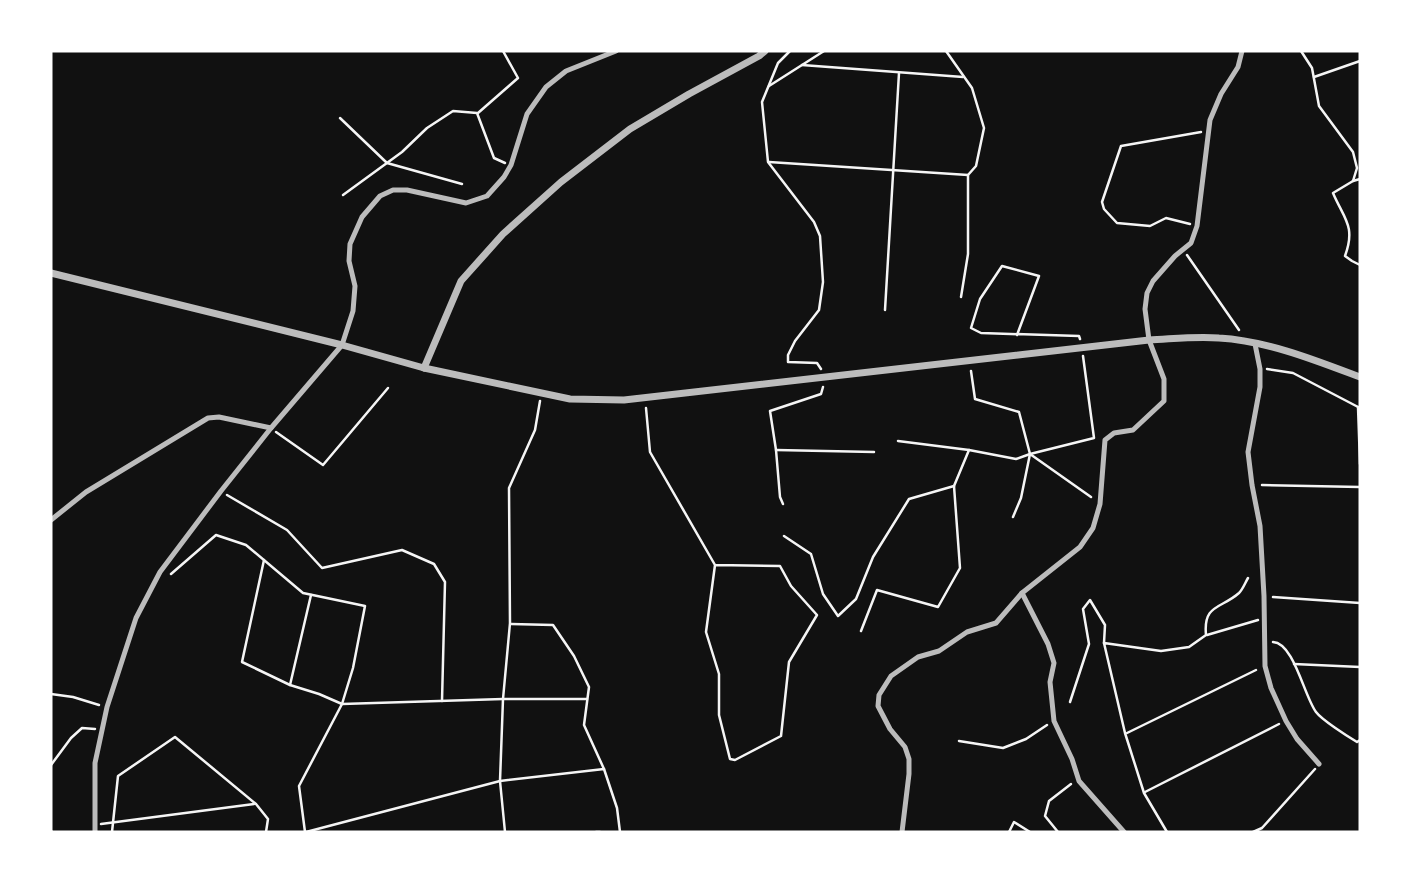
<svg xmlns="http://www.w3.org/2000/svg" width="1411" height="883" font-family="Raleway,sans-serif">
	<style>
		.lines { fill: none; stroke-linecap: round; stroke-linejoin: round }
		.path { stroke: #f5f5f5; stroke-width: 2.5 }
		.minor { stroke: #bcbcbc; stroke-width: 5 }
		.tertiary { stroke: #bcbcbc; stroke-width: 7 }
	</style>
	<rect width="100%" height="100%" fill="#111"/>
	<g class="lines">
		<g class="path">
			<path d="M790 51 778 63 762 102 768 162 814 222 820 236 823 282 819 310 795 341 788 355V362L817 363 821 369"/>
			<path d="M946 51 972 88 984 128 976 166 968 175V254L961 297"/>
			<path d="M1301 51 1312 68 1319 106 1353 152 1357 168 1353 181 1333 193C1344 219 1356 226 1345 256L1352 261 1360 265"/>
			<path d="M802 65 963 77"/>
			<path d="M1314 77 1360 61"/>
			<path d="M769 86 824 51"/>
			<path d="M478 113 518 78 503 51"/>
			<path d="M340 118 387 163 462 184"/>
			<path d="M769 162 968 175"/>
			<path d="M1353 181 1360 179"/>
			<path d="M343 195 402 152 427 128 453 111 477 113 494 158 505 163"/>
			<path d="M1190 224 1166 218 1150 226 1117 223 1104 209 1102 202 1121 146 1201 132"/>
			<path d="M1187 255 1239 330"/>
			<path d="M885 310 899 73"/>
			<path d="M1017 335 1039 276 1002 266 980 299 971 328 981 333 1079 336 1080 339"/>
			<path d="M1267 369 1293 373 1360 408"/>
			<path d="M971 371 975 399 1019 412 1030 454 1091 497"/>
			<path d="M1358 407 1360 464"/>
			<path d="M646 408 650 452 715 565 706 632 719 674V715L730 759 735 760 781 736 789 662 817 615 791 586 780 566 715 565"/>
			<path d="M276 432 323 465 388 388"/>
			<path d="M898 441 969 450 1016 459 1030 454 1094 438 1083 356"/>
			<path d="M776 450 874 452"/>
			<path d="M1262 485 1360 487"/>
			<path d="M227 495 287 530 322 568 402 550 434 564 445 582 442 701"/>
			<path d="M783 504 780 497 776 450 770 411 821 394 823 387"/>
			<path d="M1013 517 1021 498 1030 454"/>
			<path d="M784 536 811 554 823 594 838 616 856 599 873 557 909 499 954 486"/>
			<path d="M264 560 242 662 290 685 319 694 342 704 503 699H587"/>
			<path d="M171 574 216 535 246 545 303 593 365 606 353 668 342 704 299 786 305 832"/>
			<path d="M1273 597 1360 603"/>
			<path d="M511 624 553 625 574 656 589 687 584 725 604 769"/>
			<path d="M861 631 877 590 938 607 960 568 954 486 969 450"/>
			<path d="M1207 635 1258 620"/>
			<path d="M1273 642C1294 643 1304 696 1316 712 1322 720 1347 736 1357 742L1360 740"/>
			<path d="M1294 664 1360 667"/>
			<path d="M290 685 311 595"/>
			<path d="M51 694 73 697 99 705"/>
			<path d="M1070 702 1089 644 1083 609 1090 600 1105 625 1104 643"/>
			<path d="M1127 733 1256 670"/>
			<path d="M959 741 1003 748 1026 739 1047 725"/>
			<path d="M51 765 71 738 82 728 95 729"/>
			<path d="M1145 792 1279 724"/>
			<path d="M101 824 254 804"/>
			<path d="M51 831 52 832"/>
			<path d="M112 832 118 776 175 737 256 804 268 819 266 832"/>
			<path d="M306 832 500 781 604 769 617 808 620 832"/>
			<path d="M505 832 500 781 503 699 510 623 509 488 535 430 540 401"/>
			<path d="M596 832H600"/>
			<path d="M1009 832 1014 822 1030 832"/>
			<path d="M1058 832 1045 816 1049 801 1071 784"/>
			<path d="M1167 832 1144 793 1125 733 1104 643 1161 651 1189 647 1206 635C1203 604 1221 609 1239 593 1243 589 1245 583 1248 578"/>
			<path d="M1253 832 1262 828 1315 769"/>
		</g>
		<g class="minor">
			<path d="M1255 344 1260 369V387L1248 452 1252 485 1260 526 1264 596 1265 666 1271 688 1286 721 1297 739 1319 764"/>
			<path d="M51 520 86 492 208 418 219 417 271 428"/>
			<path d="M1022 593 1048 644 1054 663 1050 682 1054 721 1072 759 1079 781 1124 832"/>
			<path d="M95 832V763L107 707 136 618 160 572 221 491 271 428 342 345 353 311 355 286 349 261 350 244 362 217 380 196 393 190H407L466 203 487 196 504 177 511 165 527 114 546 87 566 71 616 51"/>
			<path d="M902 832 909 774V759L905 747 890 729 878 706 879 695 891 676 918 657 939 651 967 632 996 623 1022 593 1080 547 1093 528 1100 504 1105 440 1114 433 1133 430 1164 401V379L1149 340 1145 309 1147 293 1153 281 1175 256 1191 243 1197 226 1210 120 1221 94 1238 67 1242 51"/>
		</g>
		<g class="tertiary">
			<path d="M51 273 342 345 424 368 570 399 624 400 1149 340C1172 339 1196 336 1219 338 1268 341 1315 360 1360 377"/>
			<path d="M424 368 461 281 503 234 561 182 630 129 689 94 759 56 765 51"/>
		</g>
	</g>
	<rect width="1411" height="883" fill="none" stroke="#ffffff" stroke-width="105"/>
</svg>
